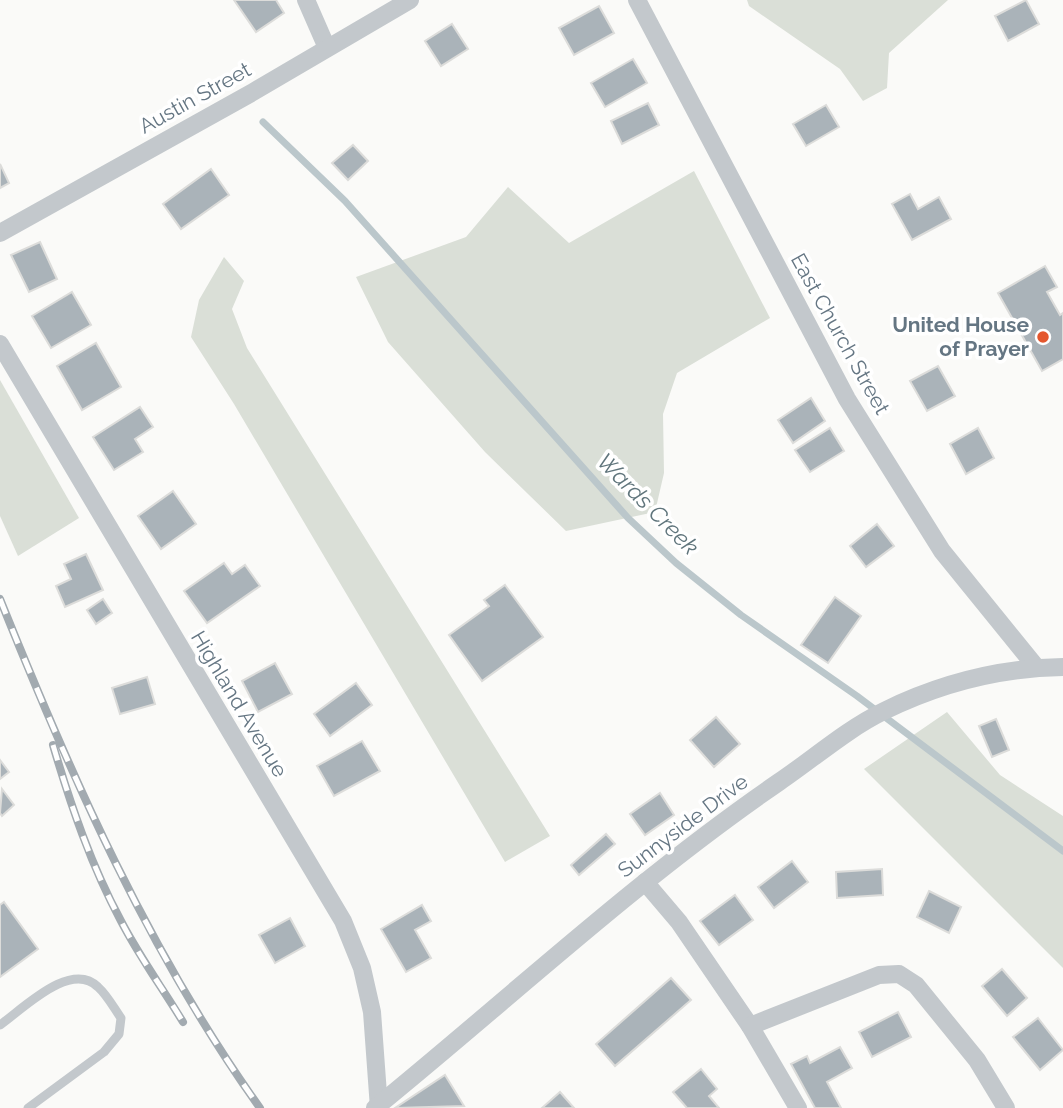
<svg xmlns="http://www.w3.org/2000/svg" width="1063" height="1108" font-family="Raleway,sans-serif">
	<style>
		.green { fill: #dadfd7 }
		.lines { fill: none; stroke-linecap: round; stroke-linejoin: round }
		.stream { stroke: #bbc7cb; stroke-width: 7 }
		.building { fill: #aab3b9; stroke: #dcdcda; stroke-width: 2 }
		.lane { stroke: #c3c8cc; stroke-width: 9 }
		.street { stroke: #c3c8cc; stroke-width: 18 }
		.rail-casing { stroke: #a2aab0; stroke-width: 8 }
		.rail { stroke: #fff; stroke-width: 5; stroke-dasharray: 16; stroke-linecap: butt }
		.poi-dot { fill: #e4572e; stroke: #fff; stroke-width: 2.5 }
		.labels { text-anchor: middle; stroke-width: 7; stroke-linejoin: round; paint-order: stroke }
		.street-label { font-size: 21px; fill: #657683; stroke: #fff }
		.poi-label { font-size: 21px; font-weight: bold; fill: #657683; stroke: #fff; text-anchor: end }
		.water-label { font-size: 23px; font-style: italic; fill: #60757c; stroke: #fff }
	</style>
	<rect width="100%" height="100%" fill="#fafaf8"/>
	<g class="green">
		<path d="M747 0H948L889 53 887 88 863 101 840 69 749 6Z"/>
		<path d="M694 171 770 318 677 373 663 414 664 473 655 512 566 531 485 452 388 342 356 277 466 237 508 187 569 243Z"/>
		<path d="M224 257 244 281 232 309 247 348 550 836 505 862 234 404 191 337 199 300Z"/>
		<path d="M0 380 79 518 18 556 0 516Z"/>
		<path d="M947 712 1000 775 1063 816V968L864 769Z"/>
	</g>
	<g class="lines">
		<path class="stream" d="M263 122 345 201 628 518 676 563 741 615 857 696 1063 851"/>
	</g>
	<g class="building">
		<path d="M234 0H276L284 13 256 32Z"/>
		<path d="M1026 0 1039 24 1008 41 995 16Z"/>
		<path d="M599 6 614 33 574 55 559 28Z"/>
		<path d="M452 24 468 49 441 66 425 41Z"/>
		<path d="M633 59 647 83 605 107 591 83Z"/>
		<path d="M648 103 659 125 622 144 611 121Z"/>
		<path d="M826 105 839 127 806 146 793 124Z"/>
		<path d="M353 145 368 161 348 180 332 163Z"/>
		<path d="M0 164 9 183 0 188Z"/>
		<path d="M211 169 229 195 181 229 163 204Z"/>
		<path d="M910 194 918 209 939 197 951 219 912 240 892 204Z"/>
		<path d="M40 242 57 279 29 292 11 255Z"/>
		<path d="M1045 266 1057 287 1047 292 1060 315 1063 313V359L1042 371 998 293Z"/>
		<path d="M72 292 91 325 51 348 32 316Z"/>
		<path d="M96 343 121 387 82 410 57 366Z"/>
		<path d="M938 366 955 396 927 411 910 381Z"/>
		<path d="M811 398 825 421 793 443 778 420Z"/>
		<path d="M140 407 153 427 135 439 143 452 114 470 93 437Z"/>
		<path d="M830 428 844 451 810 472 795 450Z"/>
		<path d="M978 428 994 458 966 474 950 444Z"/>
		<path d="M173 491 196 524 161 549 138 516Z"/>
		<path d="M877 524 894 546 866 567 850 546Z"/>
		<path d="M86 554 103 590 65 607 56 586 71 579 64 564Z"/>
		<path d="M224 563 232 574 245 565 260 586 207 623 184 591Z"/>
		<path d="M505 585 543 637 482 681 449 635 489 606 484 600Z"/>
		<path d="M835 597 861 616 828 663 801 645Z"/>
		<path d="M103 599 112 613 96 624 87 610Z"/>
		<path d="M275 663 292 694 258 712 242 681Z"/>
		<path d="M147 677 155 704 120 714 112 688Z"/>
		<path d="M356 683 372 705 330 736 314 714Z"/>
		<path d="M716 717 740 744 714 767 690 740Z"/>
		<path d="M996 719 1009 750 992 757 979 726Z"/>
		<path d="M362 741 380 771 334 796 317 766Z"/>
		<path d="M0 760 9 772 0 779Z"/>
		<path d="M2 789 14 805 2 816 0 813Z"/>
		<path d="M660 793 674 815 645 835 630 814Z"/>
		<path d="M606 834 615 844 579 875 571 865Z"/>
		<path d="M792 861 808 882 774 908 758 887Z"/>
		<path d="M882 869 883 895 837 898 836 872Z"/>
		<path d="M929 891 961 907 949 933 917 917Z"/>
		<path d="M735 895 753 920 719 945 700 921Z"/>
		<path d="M4 902 38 949 0 977V905Z"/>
		<path d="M422 905 431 921 415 930 431 958 406 972 381 929Z"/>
		<path d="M290 918 305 946 275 963 259 935Z"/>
		<path d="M1002 969 1027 998 1007 1016 982 986Z"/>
		<path d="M671 978 691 1000 615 1066 596 1044Z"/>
		<path d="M898 1012 911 1037 872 1057 859 1032Z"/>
		<path d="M1038 1018 1063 1050 1040 1070 1013 1037Z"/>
		<path d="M840 1047 852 1068 827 1082 841 1108H815L791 1064 807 1056 810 1063Z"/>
		<path d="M701 1069 717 1089 709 1096 719 1108H687L673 1092Z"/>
		<path d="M445 1075 464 1106 395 1108Z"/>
		<path d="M560 1092 574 1108H542Z"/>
	</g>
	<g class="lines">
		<path class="lane" d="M0 1025C24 1008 71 960 98 987 107 995 114 1008 121 1018L119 1034 104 1052 28 1108"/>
		<g class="street">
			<path d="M306 0 327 48"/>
			<path d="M637 0 847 399 942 551 1036 667"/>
			<path d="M0 233 253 92 410 0"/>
			<path d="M0 344 343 921 362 968 372 1012 379 1108"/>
			<path d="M645 882 679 922 750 1026"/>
			<path d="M375 1108C509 999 636 880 779 782 813 759 847 729 884 711 941 683 1000 668 1063 667"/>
			<path d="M798 1108 750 1026 879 975 899 974 916 985 977 1060 1006 1108"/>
		</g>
		<defs>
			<g id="rail">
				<path d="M0 599C71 776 149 953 260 1108"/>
				<path d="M53 745C71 806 91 865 121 921 139 956 163 989 183 1022"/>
			</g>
		</defs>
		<use href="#rail" class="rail-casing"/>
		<use href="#rail" class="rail"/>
	</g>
	<circle class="poi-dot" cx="1043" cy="337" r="7"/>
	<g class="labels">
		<g class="street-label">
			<text transform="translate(195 98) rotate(-29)" y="7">Austin Street</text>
			<text transform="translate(840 334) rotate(61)" y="7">East Church Street</text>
			<text transform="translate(239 704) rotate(59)" y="7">Highland Avenue</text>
			<text transform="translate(683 826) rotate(-37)" y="7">Sunnyside Drive</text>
		</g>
		<g class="poi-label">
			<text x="1029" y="332">United House<tspan x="1029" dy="24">of Prayer</tspan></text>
		</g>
		<g class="water-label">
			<text transform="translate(648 504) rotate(45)" y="8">Wards Creek</text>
		</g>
	</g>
</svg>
